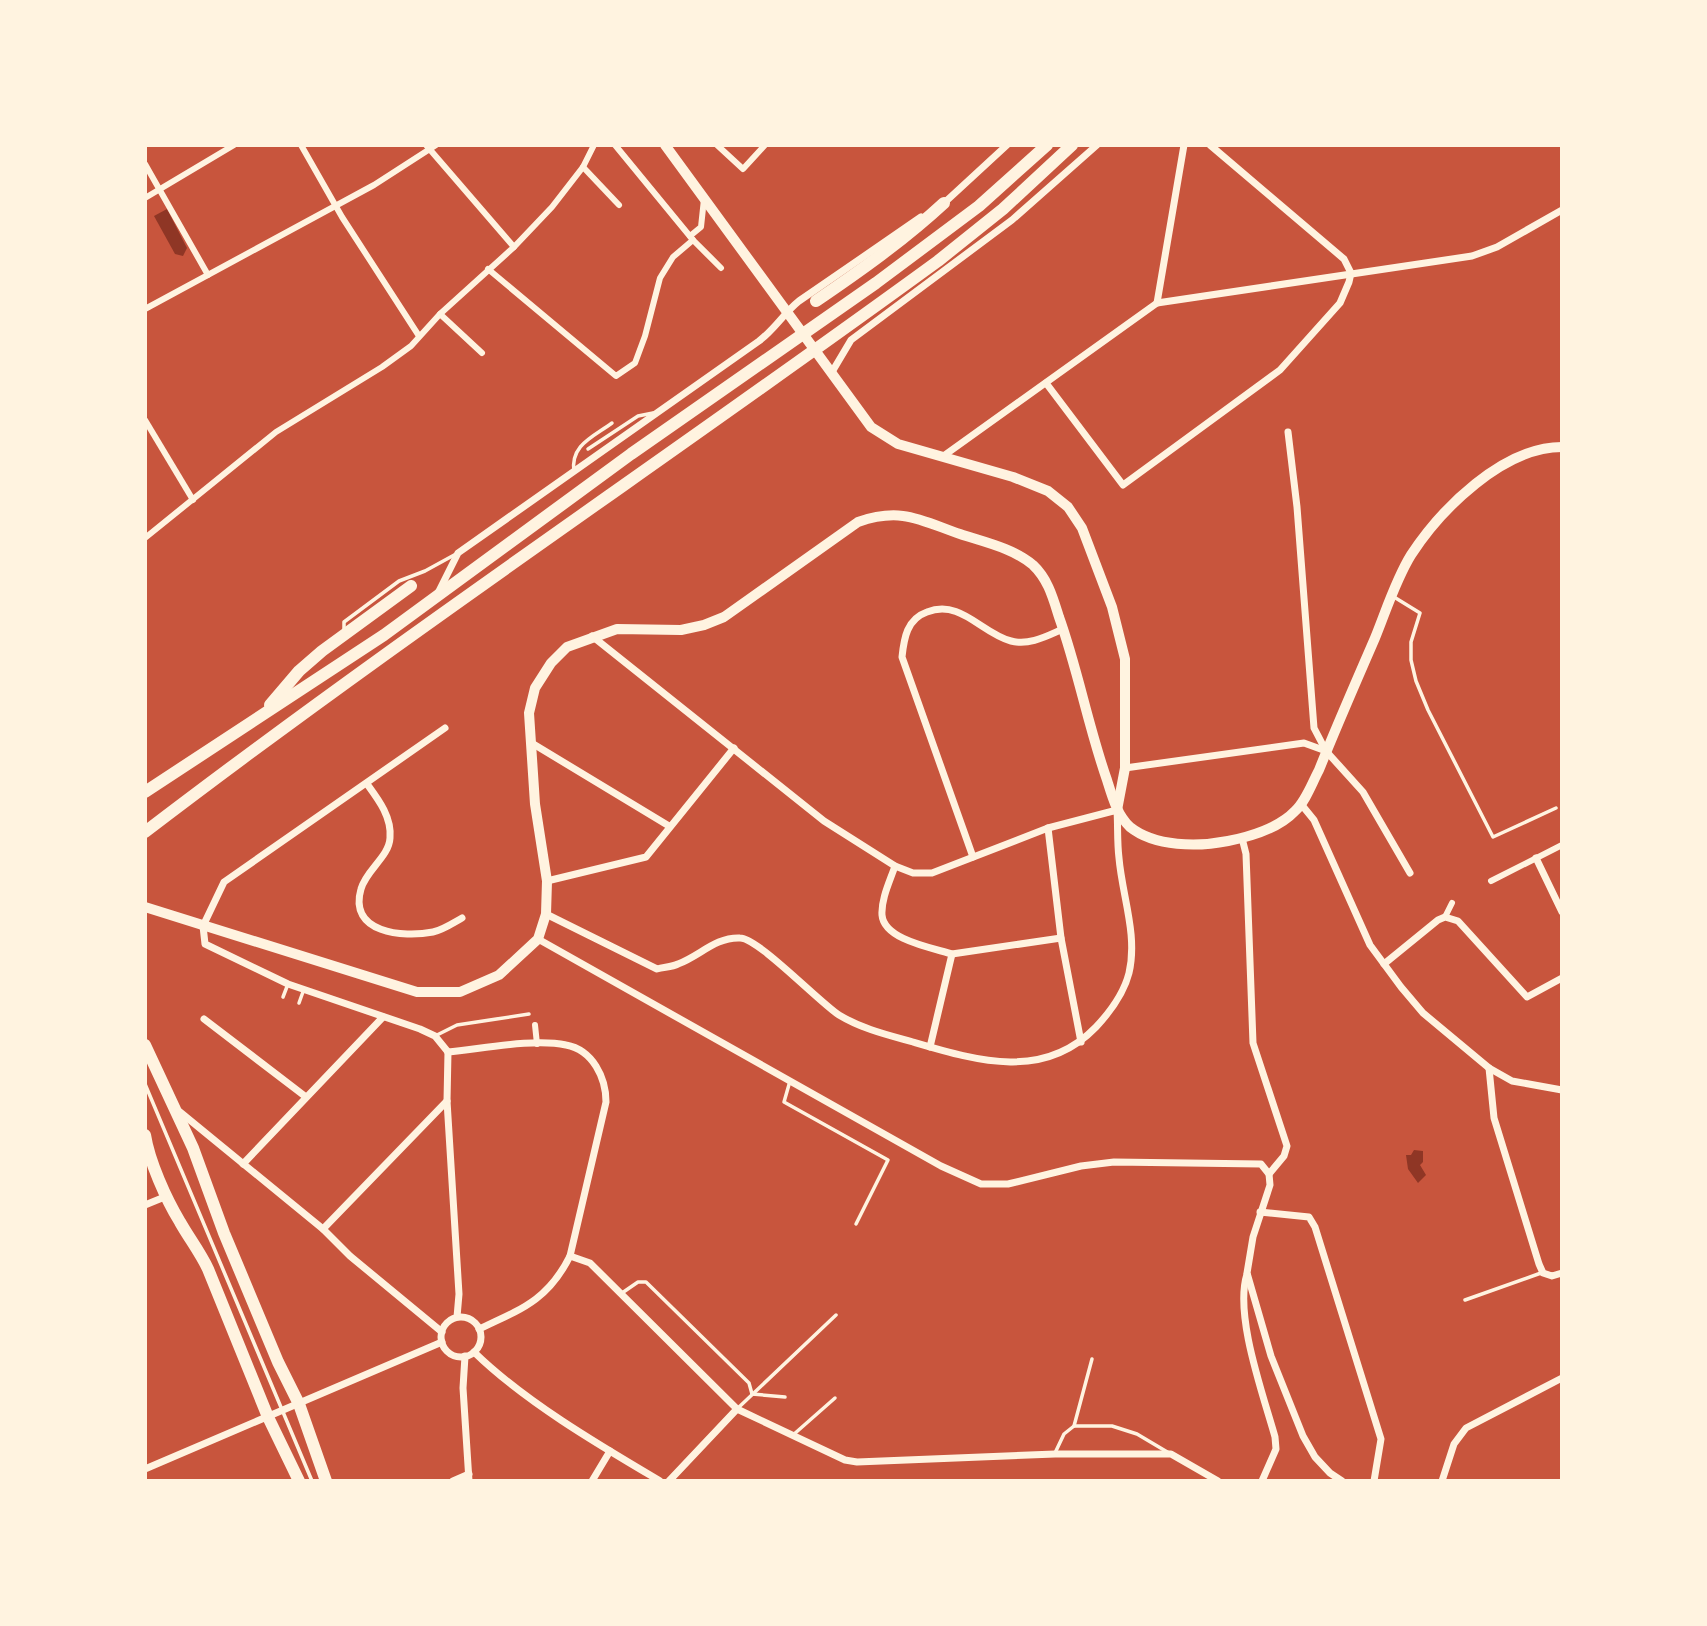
<svg xmlns="http://www.w3.org/2000/svg" width="1707" height="1626" font-family="Spectral,serif">
	<style>
		.water { fill: #8f3625 }
		.lines { fill: none; stroke-linecap: round; stroke-linejoin: round }
		.service { stroke: #fff3e0; stroke-width: 3.5 }
		.pedestrian { stroke: #fff3e0; stroke-width: 6 }
		.minor { stroke: #fff3e0; stroke-width: 7 }
		.tertiary { stroke: #fff3e0; stroke-width: 10 }
		.primary { stroke: #fff3e0; stroke-width: 12 }
		.trunk { stroke: #fff3e0; stroke-width: 12 }
	</style>
	<rect width="100%" height="100%" fill="#c8553d"/>
	<g class="water">
		<path d="M167 209 187 248 183 256 175 254 154 216Z"/>
		<path d="M1414 1150 1423 1151V1162L1420 1165 1426 1175 1418 1183 1408 1169 1406 1155H1411Z"/>
	</g>
	<g class="lines">
		<g class="service">
			<path d="M588 449 638 416 653 413"/>
			<path d="M574 472C570 445 593 437 612 423"/>
			<path d="M1394 597 1420 613 1411 642V660L1416 681 1428 710 1493 837 1556 808"/>
			<path d="M344 630V622L399 581 425 571 456 554"/>
			<path d="M283 997 288 984"/>
			<path d="M299 1003 304 989"/>
			<path d="M435 1036 457 1025 529 1014"/>
			<path d="M790 1081 784 1102 888 1160 856 1224"/>
			<path d="M145 1084 312 1481"/>
			<path d="M622 1293 638 1282H646L749 1383 752 1394"/>
			<path d="M1465 1300 1541 1273"/>
			<path d="M752 1394 785 1397"/>
			<path d="M738 1408 836 1315"/>
			<path d="M1074 1426 1092 1359"/>
			<path d="M793 1435 835 1398"/>
			<path d="M1055 1453 1064 1434 1074 1426H1112L1137 1434 1169 1453"/>
		</g>
		<g class="pedestrian">
			<path d="M301 145 342 217 419 336"/>
			<path d="M426 145 514 247"/>
			<path d="M615 145 693 240 721 268"/>
			<path d="M717 145 743 169 765 145"/>
			<path d="M145 164 208 275"/>
			<path d="M583 167 619 205"/>
			<path d="M145 198 234 145"/>
			<path d="M690 236 701 227 704 199"/>
			<path d="M488 269 616 376 635 363 645 336 660 278 673 257 693 240"/>
			<path d="M145 309 374 185 436 145"/>
			<path d="M440 314 482 353"/>
			<path d="M145 420 193 500"/>
			<path d="M145 538 276 432 382 367 411 346 440 314 514 247 552 207 583 167 594 145"/>
			<path d="M1491 881 1562 845"/>
			<path d="M1445 917 1452 903"/>
			<path d="M535 1025 537 1044"/>
		</g>
		<g class="minor">
			<path d="M943 204 1007 145"/>
			<path d="M1157 303 1184 145"/>
			<path d="M832 372 851 340 1012 220 1097 145"/>
			<path d="M1046 383 1123 485 1280 370 1340 303 1349 282 1351 273 1344 259 1210 145"/>
			<path d="M1288 432 1297 507 1314 728 1326 751 1363 792 1410 873"/>
			<path d="M942 457 1157 303 1472 256 1497 247 1562 210"/>
			<path d="M438 593 458 553 759 341C775 329 784 313 799 301L921 217"/>
			<path d="M445 728 224 882 203 926 205 944 288 984 420 1029 435 1036 448 1052"/>
			<path d="M530 742 669 826"/>
			<path d="M1125 768 1304 743 1326 751"/>
			<path d="M367 784C378 799 392 817 390 838 389 857 366 870 361 889 348 933 403 938 433 932 443 930 453 923 462 918"/>
			<path d="M1301 804 1314 820 1370 945 1401 987 1423 1013 1489 1068 1512 1081 1562 1090"/>
			<path d="M1048 828 1061 938 1081 1042"/>
			<path d="M1242 838 1246 854 1253 1043 1287 1146 1284 1156 1269 1174"/>
			<path d="M973 857 902 657C904 638 907 619 927 612 961 599 981 633 1011 641 1029 646 1047 636 1063 629"/>
			<path d="M1536 858 1562 912"/>
			<path d="M895 866C890 881 881 899 882 915 884 940 933 948 952 954L930 1047"/>
			<path d="M547 881 646 857 734 748"/>
			<path d="M546 914 657 969C664 967 672 967 678 964 700 956 715 937 740 938 758 938 818 1001 839 1015 862 1029 888 1035 913 1042 978 1061 1044 1081 1096 1027 1110 1012 1124 993 1129 973 1138 935 1122 895 1119 858 1117 842 1118 826 1117 810L1048 828 932 873H913L895 866 824 821 592 636"/>
			<path d="M538 939 941 1166 981 1184H1008L1081 1166 1114 1162 1261 1164 1269 1174 1270 1185 1253 1237 1247 1273 1271 1356 1303 1436 1315 1457 1330 1473 1342 1481"/>
			<path d="M952 954 1061 938"/>
			<path d="M1384 964 1438 920 1445 917 1458 921 1527 997 1562 978"/>
			<path d="M204 1019 306 1097"/>
			<path d="M448 1052C481 1049 534 1038 566 1045 593 1050 606 1078 606 1102L570 1256C548 1300 522 1309 479 1329"/>
			<path d="M448 1052 447 1101 459 1294 457 1317"/>
			<path d="M1489 1068 1494 1118 1539 1264 1543 1273 1552 1276 1562 1273"/>
			<path d="M180 1112 323 1229 350 1256 442 1332"/>
			<path d="M243 1164 383 1017"/>
			<path d="M145 1205 167 1196"/>
			<path d="M1260 1212 1309 1217 1315 1227 1381 1439 1374 1481"/>
			<path d="M323 1229 447 1101"/>
			<path d="M570 1256 590 1263 737 1409 845 1460 857 1462 1055 1454H1171L1218 1481"/>
			<path d="M1247 1274C1234 1315 1263 1394 1275 1437L1276 1449 1262 1481"/>
			<circle cx="461" cy="1337" r="20"/>
			<path d="M474 1352C524 1401 599 1445 660 1481"/>
			<path d="M465 1356 463 1388 469 1481"/>
			<path d="M145 1469 442 1342"/>
			<path d="M453 1481 469 1474"/>
			<path d="M592 1481 610 1451"/>
			<path d="M669 1481 737 1409"/>
			<path d="M1442 1481 1454 1444 1466 1428 1562 1378"/>
		</g>
		<g class="tertiary">
			<path d="M665 145 871 427 898 444 1013 477 1048 491 1068 507 1082 528 1112 607 1125 659V768L1117 810"/>
			<path d="M145 907 417 992H460L499 975 538 939 546 914 547 881 535 804 529 713 535 688 551 663 567 647 617 629 681 630 704 625 724 617 858 522C901 507 920 520 960 534 984 542 1013 548 1033 565 1048 579 1053 598 1059 617 1078 670 1088 726 1107 780 1112 796 1117 815 1130 827 1155 847 1198 847 1228 841 1249 837 1279 828 1295 811 1306 801 1312 783 1319 770 1337 725 1356 682 1375 638 1386 611 1396 579 1411 555 1441 509 1503 447 1562 447"/>
		</g>
		<g class="primary">
			<path d="M145 1045 193 1148 224 1233 278 1362 299 1404 326 1481"/>
			<path d="M145 1135C149 1161 166 1199 180 1222 189 1238 200 1252 208 1269L268 1417 299 1481"/>
		</g>
		<g class="trunk">
			<path d="M816 301C860 271 904 240 944 203"/>
			<path d="M270 705 299 671 322 651 411 586"/>
			<path d="M145 792 384 635 631 454 876 283 979 206 1047 145"/>
			<path d="M145 832C404 634 675 453 938 261L1003 209 1072 145"/>
		</g>
	</g>
	<rect width="1707" height="1626" fill="none" stroke="#fff3e0" stroke-width="294"/>
</svg>
